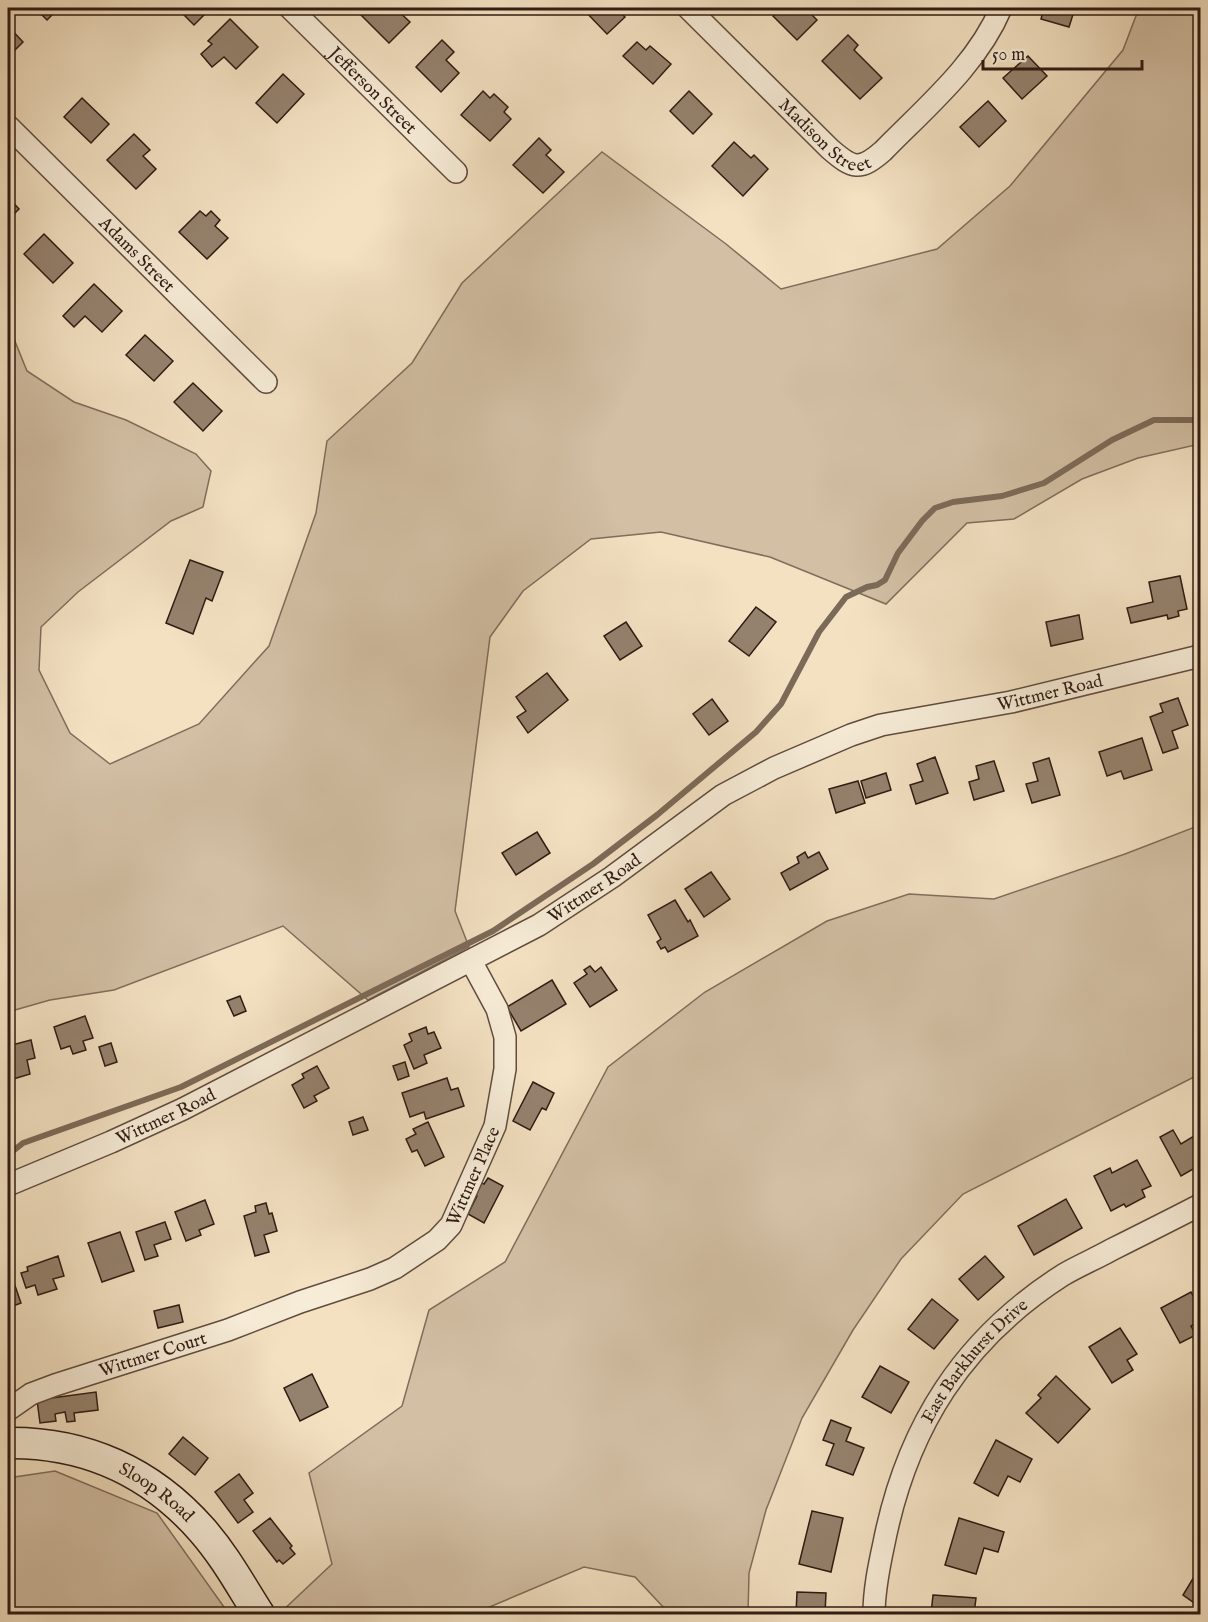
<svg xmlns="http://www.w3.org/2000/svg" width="1208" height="1622" font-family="'IM FELL English',serif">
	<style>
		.green { fill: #d2bfa4; stroke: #806d5c; stroke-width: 1.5 }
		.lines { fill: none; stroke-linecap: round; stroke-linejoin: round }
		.stream { stroke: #7c6a58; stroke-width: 6 }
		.building { fill: #95826e; stroke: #2f1b13; stroke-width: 1.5 }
		.street-casing { stroke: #604c3f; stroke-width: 24 }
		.secondary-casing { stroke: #2f1b13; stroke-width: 33 }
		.street { stroke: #f7ecd7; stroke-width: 21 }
		.secondary { stroke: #f7ecd7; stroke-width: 30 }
		.labels { text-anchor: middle; stroke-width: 6; stroke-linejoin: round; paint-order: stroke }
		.street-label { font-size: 18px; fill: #2f1b13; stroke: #f7ecd7 }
	</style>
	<rect width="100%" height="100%" fill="#f3e1c2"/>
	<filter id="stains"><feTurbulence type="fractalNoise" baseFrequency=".00333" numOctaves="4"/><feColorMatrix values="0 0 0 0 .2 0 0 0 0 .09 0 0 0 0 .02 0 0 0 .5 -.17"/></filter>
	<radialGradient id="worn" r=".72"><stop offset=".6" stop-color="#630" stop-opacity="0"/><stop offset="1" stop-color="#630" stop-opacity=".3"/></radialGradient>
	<g class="green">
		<path d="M1139 8H1200V444L1138 458 1082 479 1014 519 967 523 886 604 770 557 661 532 591 539 523 591 490 637 455 911 469 947 368 1000 283 926 114 990 50 1000 8 1012V470L12 465 11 438 8 433V324L27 371 74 402 126 420 196 454 211 471 203 507 171 521 78 592 41 627 39 670 70 733 110 764 199 724 269 646 316 513 327 441 412 363 462 283 602 152 726 244 781 289 937 249 1010 186 1123 50Z"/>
		<path d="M1200 825V1074L963 1194 901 1259 853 1330 802 1418 766 1510 749 1573 748 1614H667L665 1609 635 1577 584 1567 473 1614H281L280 1613 332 1564 309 1473 402 1406 429 1310 505 1262 608 1067 705 992 827 921 909 894 994 899 1125 854Z"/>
		<path d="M55 1471 157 1513 229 1614H8V1478Z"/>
	</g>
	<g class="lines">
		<path class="stream" d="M8 1155 23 1143 181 1087 493 931 593 864 657 815 756 732 781 704 819 632 846 597 867 587 877 585 885 580 898 553 922 521 935 508 953 502 1002 496 1044 483 1112 440 1154 420H1200"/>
	</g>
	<g class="building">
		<path d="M35 8H59L47 20Z"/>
		<path d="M59 8H72L65 14Z"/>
		<path d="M168 8H211L194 25 177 8 173 12Z"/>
		<path d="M364 8H395L410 22 389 43 359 13Z"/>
		<path d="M582 8H616L625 17 607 34Z"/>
		<path d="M782 8H805L817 20 797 40 773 16Z"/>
		<path d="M1044 8H1075L1069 27 1041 19Z"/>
		<path d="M230 19 258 47 236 69 224 57 212 67 201 54 212 44 208 41Z"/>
		<path d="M8 26 23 42 8 57Z"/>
		<path d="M848 35 858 45 854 50 882 78 860 99 822 61Z"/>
		<path d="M442 40 454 52 446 60 459 73 441 92 416 67Z"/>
		<path d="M637 42 646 50 650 46 671 64 653 84 623 56Z"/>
		<path d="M1028 56 1047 76 1022 99 1003 78Z"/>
		<path d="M283 74 304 94 277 123 256 103Z"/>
		<path d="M483 91 490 98 494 94 508 107 504 112 511 119 490 141 461 115Z"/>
		<path d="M689 91 712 114 693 134 670 111Z"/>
		<path d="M82 98 109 124 91 143 64 117Z"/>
		<path d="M988 101 1006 121 979 147 960 127Z"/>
		<path d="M134 134 150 150 143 156 156 169 136 189 107 160Z"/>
		<path d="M539 138 551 150 546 155 564 172 543 193 513 165Z"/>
		<path d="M734 142 751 158 754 155 768 169 743 196 712 166Z"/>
		<path d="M8 197 19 209 8 220Z"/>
		<path d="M200 211 206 216 211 211 220 220 215 226 228 238 207 259 179 232Z"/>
		<path d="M44 234 73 263 53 283 24 254Z"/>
		<path d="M94 284 122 311 102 332 85 316 74 327 63 316Z"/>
		<path d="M145 335 173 361 154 381 126 355Z"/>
		<path d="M193 383 222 411 203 431 174 402Z"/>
		<path d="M190 560 223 572 212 601 206 598 193 634 166 623Z"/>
		<path d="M1180 576 1187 609 1178 611 1179 616 1168 619 1167 615 1131 623 1127 608 1153 602 1149 582Z"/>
		<path d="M756 607 776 622 749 656 729 641Z"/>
		<path d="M1079 615 1083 639 1051 646 1046 622Z"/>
		<path d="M626 622 642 646 620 660 604 636Z"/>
		<path d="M547 673 568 700 528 733 517 717 526 711 516 697Z"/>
		<path d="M1178 698 1188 725 1172 731 1178 748 1163 753 1150 717 1163 712 1160 704Z"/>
		<path d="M712 699 728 721 709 735 693 714Z"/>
		<path d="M1142 738 1152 770 1124 779 1121 771 1107 776 1099 752Z"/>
		<path d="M935 757 948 793 916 804 910 785 923 781 917 764Z"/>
		<path d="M1049 758 1060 795 1032 803 1026 784 1038 781 1033 763Z"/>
		<path d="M994 761 1004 791 974 800 969 782 979 779 976 766Z"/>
		<path d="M886 773 891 790 866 798 861 781Z"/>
		<path d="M858 781 865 803 836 813 829 789Z"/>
		<path d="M537 832 550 853 516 875 502 853Z"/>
		<path d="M805 852 808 858 819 852 828 869 790 890 781 873 799 863 797 857Z"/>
		<path d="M711 872 730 899 704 917 685 889Z"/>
		<path d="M675 900 688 922 690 920 698 936 668 952 665 947 661 949 657 942 661 939 648 915Z"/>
		<path d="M590 966 595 972 601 967 617 990 590 1007 574 983 587 974 584 970Z"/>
		<path d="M552 980 566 1004 521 1031 507 1007Z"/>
		<path d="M240 996 246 1011 234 1016 227 1001Z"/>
		<path d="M85 1016 93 1038 83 1041 86 1050 73 1054 70 1046 61 1049 54 1027Z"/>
		<path d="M426 1027 428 1034 434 1032 441 1048 424 1055 427 1063 414 1069 404 1045 412 1041 409 1034Z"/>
		<path d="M31 1040 35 1058 27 1060 30 1074 10 1080 8 1071V1046Z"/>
		<path d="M111 1043 117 1062 105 1066 99 1047Z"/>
		<path d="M405 1062 409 1076 398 1080 393 1066Z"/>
		<path d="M317 1066 329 1088 314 1096 317 1101 304 1108 292 1085 304 1078 302 1074Z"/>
		<path d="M447 1078 451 1090 458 1088 464 1106 426 1119 424 1112 410 1117 402 1093Z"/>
		<path d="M533 1082 554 1093 546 1110 542 1108 530 1130 513 1121Z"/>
		<path d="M363 1117 368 1130 353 1135 349 1122Z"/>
		<path d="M428 1122 444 1157 425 1166 417 1150 412 1152 406 1139 416 1134 413 1129Z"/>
		<path d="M1173 1130 1181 1144 1194 1136 1200 1147V1165L1181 1176 1160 1137Z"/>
		<path d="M1137 1160 1151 1186 1142 1190 1145 1197 1126 1207 1124 1204 1111 1211 1094 1176 1110 1168 1112 1173Z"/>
		<path d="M488 1178 503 1186 484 1223 468 1214 477 1196 471 1192 477 1181 484 1184Z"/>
		<path d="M1066 1199 1082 1228 1034 1255 1018 1226Z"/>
		<path d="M205 1200 214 1224 199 1230 201 1235 186 1241 175 1212Z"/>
		<path d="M266 1203 269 1214 272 1213 277 1231 264 1235 269 1252 255 1256 244 1216 256 1212 255 1206Z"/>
		<path d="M165 1222 171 1239 154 1245 158 1256 145 1260 136 1232Z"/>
		<path d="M120 1232 134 1271 102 1282 88 1243Z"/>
		<path d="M58 1256 64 1276 53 1279 57 1289 38 1295 35 1285 26 1288 21 1273 28 1271 27 1267Z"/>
		<path d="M985 1256 1004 1277 978 1300 959 1279Z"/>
		<path d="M10 1271 21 1303 8 1308V1272Z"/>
		<path d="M1191 1292 1200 1309V1321L1191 1326 1196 1335 1180 1343 1161 1308Z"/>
		<path d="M932 1299 958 1320 934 1349 908 1329Z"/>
		<path d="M179 1305 183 1322 158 1328 154 1311Z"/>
		<path d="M1120 1328 1137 1354 1127 1360 1133 1370 1112 1383 1089 1347Z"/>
		<path d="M880 1366 909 1382 891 1413 862 1397Z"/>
		<path d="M312 1374 328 1407 300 1421 284 1388Z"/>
		<path d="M1056 1376 1090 1409 1058 1443 1026 1413 1041 1398 1038 1395Z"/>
		<path d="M96 1392 98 1410 74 1413 75 1421 67 1422 65 1412 55 1414 56 1421 40 1423 37 1400Z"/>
		<path d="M831 1420 851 1428 846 1441 864 1448 853 1475 826 1465 834 1444 823 1440Z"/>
		<path d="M183 1437 208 1458 195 1475 169 1454Z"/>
		<path d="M996 1440 1032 1459 1020 1482 1008 1476 998 1496 974 1483Z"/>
		<path d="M239 1474 253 1493 244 1500 253 1512 238 1523 215 1492Z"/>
		<path d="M812 1511 843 1518 831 1572 799 1564Z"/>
		<path d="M270 1518 292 1546 290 1548 295 1554 283 1564 279 1560 277 1562 253 1531Z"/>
		<path d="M959 1518 1004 1532 998 1552 984 1548 976 1574 945 1565Z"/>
		<path d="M1200 1567V1607L1183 1595Z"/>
		<path d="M797 1592 826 1593 825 1614H796Z"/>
		<path d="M933 1595 976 1598 974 1614H931Z"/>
		<path d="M591 1609 593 1614H578Z"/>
	</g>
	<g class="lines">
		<defs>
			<g id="street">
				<path id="s1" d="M290 8 456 172"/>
				<path id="s2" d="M688 8 830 149C853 169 860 171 883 151 926 107 977 65 1001 8"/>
				<path id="s3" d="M8 126 266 382"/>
				<path id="s4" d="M8 1185 111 1142 183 1109 539 925 612 877 723 795 774 768 851 735 881 725 1011 702 1200 656"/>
				<path id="s5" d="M8 1410 31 1394 55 1385 228 1330 300 1302 370 1279 395 1268 437 1240 451 1225 495 1126 505 1069V1037L497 1009 471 961"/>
				<path id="s6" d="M874 1614C874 1590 879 1566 884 1543 907 1427 963 1339 1063 1275 1078 1266 1095 1259 1111 1250 1141 1235 1171 1220 1200 1205"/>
			</g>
			<g id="secondary">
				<path id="s7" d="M8 1443C85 1442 151 1472 202 1530 225 1556 241 1586 259 1614"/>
			</g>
		</defs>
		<use href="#street" class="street-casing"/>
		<use href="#secondary" class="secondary-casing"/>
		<use href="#street" class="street"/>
		<use href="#secondary" class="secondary"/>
	</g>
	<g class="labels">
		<g class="street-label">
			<text dy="6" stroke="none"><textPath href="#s1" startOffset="117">Jefferson Street</textPath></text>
			<text dy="6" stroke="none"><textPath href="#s2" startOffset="189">Madison Street</textPath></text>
			<text dy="6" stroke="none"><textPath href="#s3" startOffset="182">Adams Street</textPath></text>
			<text dy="6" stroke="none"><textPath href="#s4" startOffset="1162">Wittmer Road</textPath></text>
			<text dy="6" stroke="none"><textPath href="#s4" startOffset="658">Wittmer Road</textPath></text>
			<text dy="6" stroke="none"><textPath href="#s4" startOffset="172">Wittmer Road</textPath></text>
			<text dy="6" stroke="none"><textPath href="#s5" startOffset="538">Wittmer Place</textPath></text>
			<text dy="6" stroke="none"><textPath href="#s5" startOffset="156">Wittmer Court</textPath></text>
			<text dy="6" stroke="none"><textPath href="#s6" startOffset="279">East Barkhurst Drive</textPath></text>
			<text dy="6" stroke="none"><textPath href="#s7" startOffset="160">Sloop Road</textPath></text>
		</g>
	</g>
	<rect width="1208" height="1622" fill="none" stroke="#f3e1c2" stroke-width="30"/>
	<rect x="9" y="9" width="1190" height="1604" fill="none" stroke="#2f1b13" stroke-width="3"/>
	<rect x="15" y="15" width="1178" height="1592" fill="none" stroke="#2f1b13" stroke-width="1.5"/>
	<path d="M983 60v9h159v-9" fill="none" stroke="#2f1b13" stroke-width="3"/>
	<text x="992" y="60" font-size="18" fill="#2f1b13" stroke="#f7ecd7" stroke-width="4.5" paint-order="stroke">50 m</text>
	<rect width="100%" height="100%" filter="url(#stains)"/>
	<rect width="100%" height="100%" fill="url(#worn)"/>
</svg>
